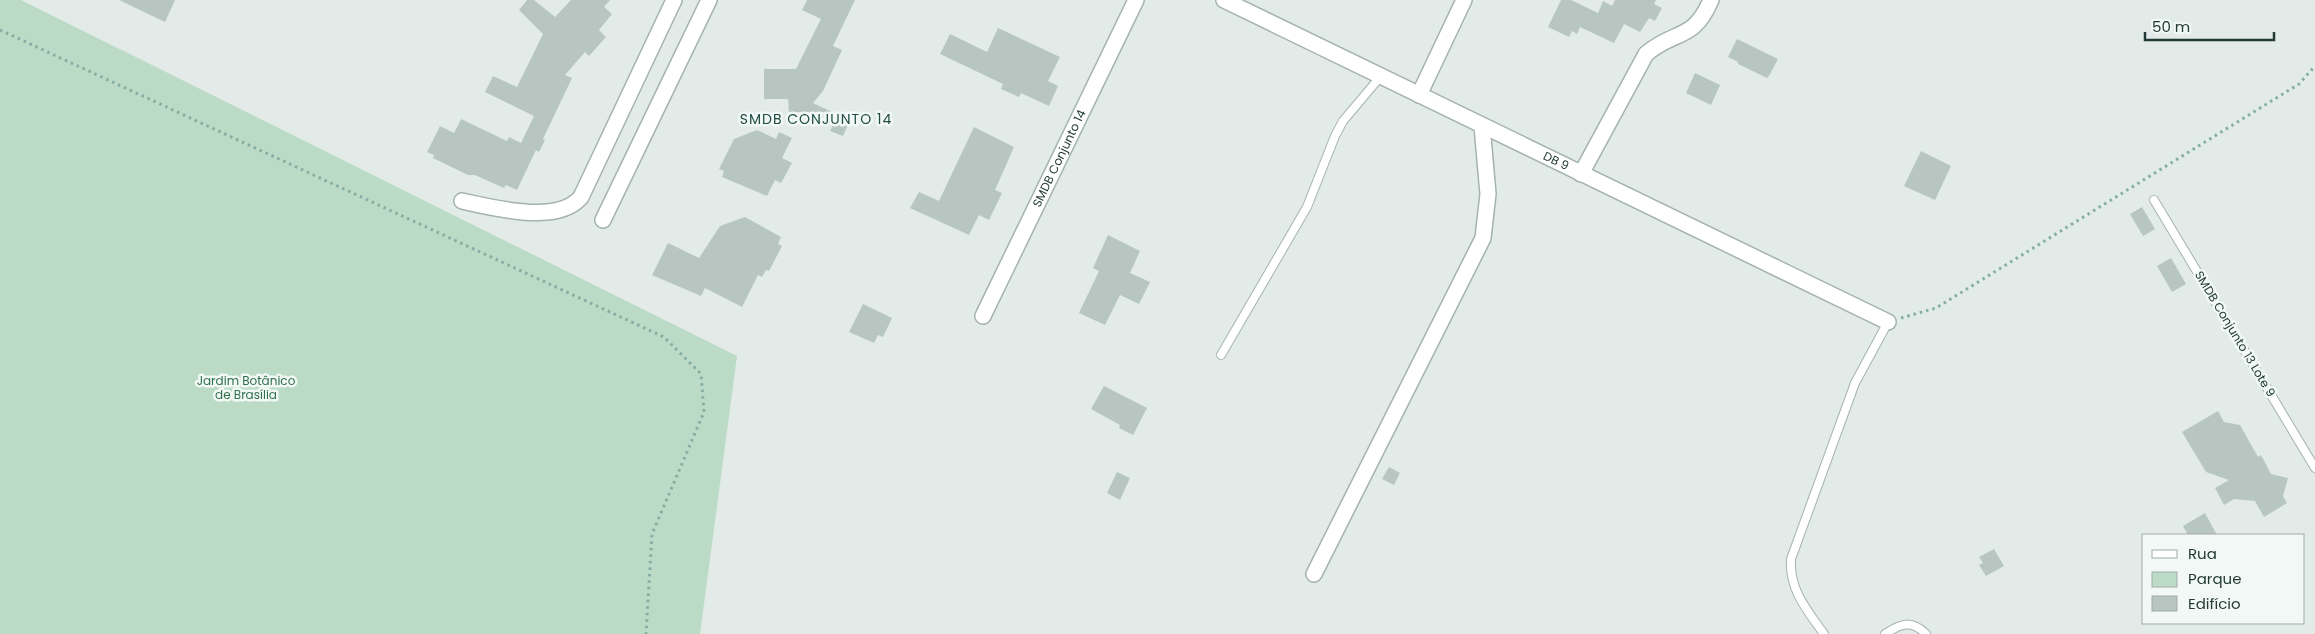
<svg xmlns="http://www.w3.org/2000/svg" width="2315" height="634" font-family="Poppins,sans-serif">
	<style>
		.green { fill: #bcdbc6 }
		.building { fill: #b8c6c1 }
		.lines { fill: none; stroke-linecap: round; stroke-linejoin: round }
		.lane-casing { stroke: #a5b3af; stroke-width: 10 }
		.street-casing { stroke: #a5b3af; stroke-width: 18 }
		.path { stroke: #84ada3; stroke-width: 3; stroke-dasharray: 2.5 4; stroke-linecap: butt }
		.lane { stroke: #fff; stroke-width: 8 }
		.street { stroke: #fff; stroke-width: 15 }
		.labels { text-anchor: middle; stroke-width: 5; stroke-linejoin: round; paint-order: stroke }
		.street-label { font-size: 12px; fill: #233b36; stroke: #f2f8f6 }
		.park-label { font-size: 12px; fill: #2f704c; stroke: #f2f8f6 }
		.neighbourhood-label { font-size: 14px; letter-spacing: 1px; fill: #204c44; stroke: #f2f8f6 }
	</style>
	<rect width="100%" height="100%" fill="#e2ebe8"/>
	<path class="green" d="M0 0H21L737 356 700 634H0Z"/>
	<g class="building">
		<path d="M119 0H175L165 22Z"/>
		<path d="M527 0H534L555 17 571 0H610L604 7 612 14 599 30 606 37 589 56 585 52 565 75 572 78 543 139 545 140 539 152 536 150 517 190 506 185 504 188 475 175H468L433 158 434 155 427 152 440 126 454 133 461 119 507 141 509 137 521 143 534 116 485 92 493 76 517 87 543 34 519 10Z"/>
		<path d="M807 0H855L833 46 842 50 823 91 813 103 832 112H789L788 99H764V69H796L821 19 802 10Z"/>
		<path d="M1561 0H1571L1598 13 1603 1 1612 6 1615 0H1656L1654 4 1662 8 1655 21 1649 18 1640 32 1624 24 1614 43 1580 27 1577 34 1572 31 1569 37 1548 27Z"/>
		<path d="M998 28 1060 57 1048 81 1058 86 1049 106 1021 93 1019 97 1001 89 1003 84 940 54 950 34 987 52Z"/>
		<path d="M1737 39 1778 59 1769 76 1767 78 1738 64V62L1728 57Z"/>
		<path d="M1695 73 1720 85 1711 105 1686 93Z"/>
		<path d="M838 114 850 120 843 136 830 131Z"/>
		<path d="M974 127 1014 147 995 190 1002 193 989 220 979 215 969 235 910 208 919 192 939 201Z"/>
		<path d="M757 130 776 139 779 132 792 138 782 158 792 163 781 183 775 180 767 196 722 177 724 171 719 169 734 139Z"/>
		<path d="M1921 151 1951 166 1935 200 1904 186Z"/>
		<path d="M2142 207 2155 229 2143 236 2130 214Z"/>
		<path d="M745 217 781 237 778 244 782 246 769 271 766 270 762 277 758 275 742 307 705 288 701 296 652 275 668 243 699 258 720 226Z"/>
		<path d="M1108 235 1140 251 1130 273 1150 282 1139 304 1120 295 1105 325 1079 313 1099 271 1093 268Z"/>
		<path d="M2171 258 2186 284 2172 292 2157 266Z"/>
		<path d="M863 304 892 318 883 337 878 335 874 343 849 332Z"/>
		<path d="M1104 386 1147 408 1133 435 1119 428 1120 425 1091 409Z"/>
		<path d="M2218 411 2224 422 2240 425 2258 457 2261 455 2271 474 2288 478 2283 496 2287 503 2264 517 2255 501 2234 499 2224 505 2215 488 2229 480 2206 472 2182 432Z"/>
		<path d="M1389 467 1400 473 1394 485 1382 479Z"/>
		<path d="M1117 472 1130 478 1120 500 1107 493Z"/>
		<path d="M2205 513 2217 535H2188L2183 526Z"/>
		<path d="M1994 549 2004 566 1986 576 1979 565 1983 563 1979 557Z"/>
	</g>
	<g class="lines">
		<defs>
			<g id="lane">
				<path d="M2154 200 2315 468"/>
				<path d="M1221 355 1307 207 1335 136 1343 121 1381 76"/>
				<path d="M1824 634C1807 610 1789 590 1791 559L1855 383 1888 322"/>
				<path d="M1885 634C1900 624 1911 619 1926 634"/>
			</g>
			<g id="street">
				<path id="s1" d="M1224 0 1888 322"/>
				<path d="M1419 95 1464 0"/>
				<path d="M1581 174 1646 54C1675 29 1693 42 1711 0"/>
				<path d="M462 201C494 208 558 225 581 197L674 0"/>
				<path d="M603 220 709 0"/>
				<path id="s2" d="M983 316 1136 0"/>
				<path d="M1314 574 1483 238 1488 194 1482 126"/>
			</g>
		</defs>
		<use href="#lane" class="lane-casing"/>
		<use href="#street" class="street-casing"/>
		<g class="path">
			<path d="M0 30 664 337 701 374 704 412 652 534 646 634"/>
			<path d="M1901 318 1936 308 2299 84 2315 66"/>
		</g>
		<use href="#lane" class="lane"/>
		<use href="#street" class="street"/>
	</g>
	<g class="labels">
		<g class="street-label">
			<text dy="4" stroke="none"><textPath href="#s2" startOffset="175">SMDB Conjunto 14</textPath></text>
			<text dy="4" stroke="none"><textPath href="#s1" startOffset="369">DB 9</textPath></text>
			<text transform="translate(2235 334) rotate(59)" y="4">SMDB Conjunto 13 Lote 9</text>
		</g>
		<g class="park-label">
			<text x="246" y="385">Jardim Botânico<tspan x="246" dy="14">de Brasília</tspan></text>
		</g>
		<g class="neighbourhood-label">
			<text x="816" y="124">SMDB CONJUNTO 14</text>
		</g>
	</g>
	<rect x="2142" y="534" width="162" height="90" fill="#f2f8f6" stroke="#9faca9"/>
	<rect x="2152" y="550" width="25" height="8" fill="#ffffff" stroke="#9faca9"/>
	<text x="2188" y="559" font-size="15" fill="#233b36">Rua</text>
	<rect x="2152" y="572" width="25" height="15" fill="#bcdbc6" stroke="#9faca9"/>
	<text x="2188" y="584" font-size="15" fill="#233b36">Parque</text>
	<rect x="2152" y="596" width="25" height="15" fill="#b8c6c1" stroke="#9faca9"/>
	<text x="2188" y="609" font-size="15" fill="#233b36">Edifício</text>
	<path d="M2145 32v8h129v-8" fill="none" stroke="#233b36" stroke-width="2.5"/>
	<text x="2152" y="32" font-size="15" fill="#233b36" stroke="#f2f8f6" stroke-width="4" paint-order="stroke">50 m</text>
</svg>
